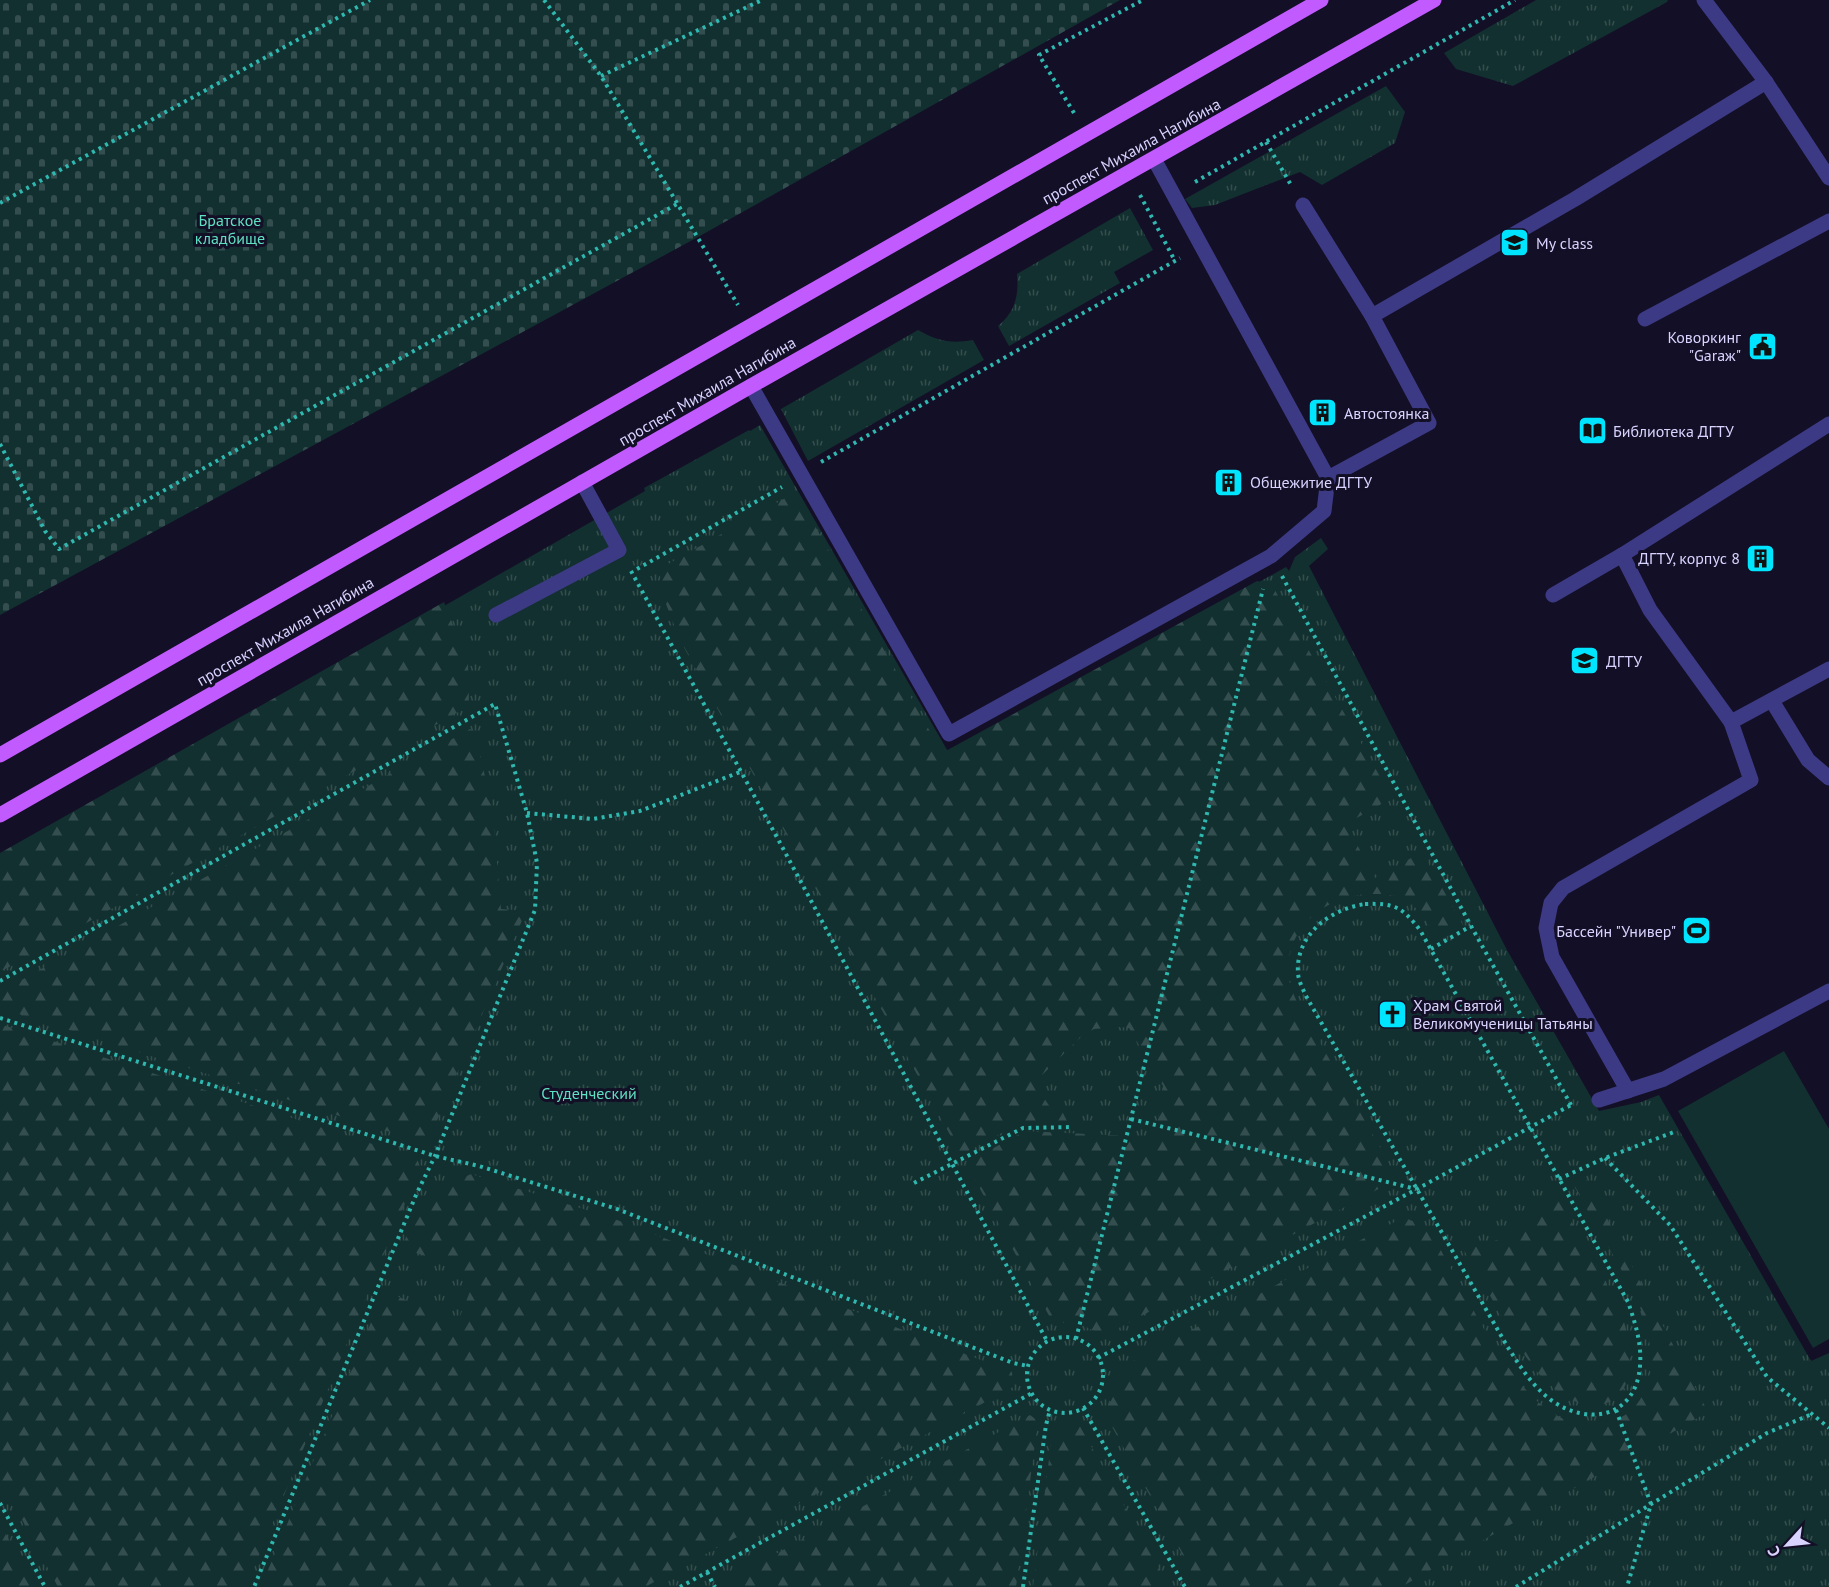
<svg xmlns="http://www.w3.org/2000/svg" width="1829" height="1587" font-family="'PT Sans',sans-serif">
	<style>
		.grass { fill: url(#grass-tufts) }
		.forest { fill: url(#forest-firs) }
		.cemetery { fill: url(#cemetery-stones) }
		.pitch { fill: #12302f }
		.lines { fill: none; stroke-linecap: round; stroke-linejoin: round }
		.path { stroke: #2fb8b0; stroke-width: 4; stroke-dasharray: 3 4.5; stroke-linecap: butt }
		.minor { stroke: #3d3a85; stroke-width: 15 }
		.major { stroke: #c25bff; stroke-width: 15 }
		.labels { text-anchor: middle; stroke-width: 6; stroke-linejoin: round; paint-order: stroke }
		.street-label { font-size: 16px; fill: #d9d4ff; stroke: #130f26 }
		.park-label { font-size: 16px; fill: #5fe0c0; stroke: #130f26 }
		.poi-label { font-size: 16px; fill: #d9d4ff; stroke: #130f26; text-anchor: start }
	</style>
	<defs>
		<pattern id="grass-tufts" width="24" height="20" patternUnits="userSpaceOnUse" patternTransform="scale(1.5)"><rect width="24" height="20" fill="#12302f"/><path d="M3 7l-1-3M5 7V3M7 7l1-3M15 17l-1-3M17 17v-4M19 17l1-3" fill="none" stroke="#344d4e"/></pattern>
		<pattern id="forest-firs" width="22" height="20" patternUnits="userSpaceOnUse" patternTransform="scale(1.5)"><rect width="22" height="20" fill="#12302f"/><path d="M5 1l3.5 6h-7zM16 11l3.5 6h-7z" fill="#344d4e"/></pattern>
		<pattern id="cemetery-stones" width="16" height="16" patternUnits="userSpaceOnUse" patternTransform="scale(1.5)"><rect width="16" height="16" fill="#12302f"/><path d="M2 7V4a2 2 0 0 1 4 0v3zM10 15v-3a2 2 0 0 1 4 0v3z" fill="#344d4e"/></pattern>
	</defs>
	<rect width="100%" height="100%" fill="#130f26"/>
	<g class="grass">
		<path d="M1536 0H1668L1667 2 1513 86 1456 69 1444 53Z"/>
		<path d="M1386 86 1405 112 1395 143 1322 185 1300 172 1215 205 1192 208 1185 199Z"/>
		<path d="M1130 208 1153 250 1114 272 1120 283 1009 346 998 326C1015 312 1019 296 1017 274Z"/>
		<path d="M918 330C938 341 950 344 973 340L984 360 808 461 781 409Z"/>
		<path d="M760 425 950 755 1286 567 1289 571 1295 557 1321 538 1328 549 1309 566 1507 950 1599 1111 1641 1102 1659 1095 1811 1361 1829 1353V1587H0V860L645 491 644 488 749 430 750 431Z"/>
	</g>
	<g class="forest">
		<path d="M796 492 942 753 1257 581 1272 585 1392 798 1346 824 1375 878 1422 852 1464 927 1438 941C1430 927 1421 909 1407 901 1398 895 1386 894 1376 894 1332 892 1288 923 1288 970 1288 984 1295 998 1301 1010L1384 1154V1186L1102 1337C1086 1324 1073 1321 1053 1323L966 1163 1025 1131 1150 1137 1155 1133 1164 1093 1163 1086 1129 1028 1120 1027 1094 1029 1082 1036 1042 1075 1040 1092 1050 1107 1061 1109 1067 1121 1063 1124 1020 1123 961 1155 680 640 666 604 659 571 663 567Z"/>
		<path d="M444 602 468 663 469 706 0 972V853Z"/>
		<path d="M470 729 474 731 492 805 501 909 526 911 430 1137 426 1141H418L0 1008V992Z"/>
		<path d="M0 1024 413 1157 418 1162 420 1167 246 1587H58L0 1478Z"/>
		<path d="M471 1174 612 1218 1012 1372 1013 1387 645 1587H261L384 1291 458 1321 476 1277 402 1247 423 1196Z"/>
		<path d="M1586 1178 1708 1412 1401 1587H1200L1104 1412C1115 1396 1118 1388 1118 1369L1404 1217C1411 1221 1423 1224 1428 1230 1436 1238 1445 1259 1451 1269 1477 1315 1511 1389 1556 1415 1600 1441 1648 1416 1651 1365 1652 1342 1644 1319 1637 1298L1573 1184Z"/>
		<path d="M1554 1191C1569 1217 1584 1244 1599 1271 1607 1287 1618 1302 1623 1319 1632 1345 1638 1394 1604 1404 1582 1410 1562 1396 1547 1382 1528 1365 1516 1340 1503 1319 1489 1293 1474 1268 1460 1243 1500 1251 1533 1221 1554 1191Z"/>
		<path d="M1030 1415 1038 1421 1016 1587H730V1579Z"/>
		<path d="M1080 1426 1169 1587H1033L1053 1427 1071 1428Z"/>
		<path d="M0 1523 34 1587H0Z"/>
	</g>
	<path class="cemetery" d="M0 0H1120L698 237 0 615Z"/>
	<path class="pitch" d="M1784 1051 1829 1129V1339L1813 1348 1678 1111Z"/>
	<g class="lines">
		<g class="path">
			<path d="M544 0 601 76 738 305"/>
			<path d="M601 76 762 0"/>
			<path d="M1074 113 1039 55 1143 0"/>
			<path d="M1266 142 1291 185"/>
			<path d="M1195 182 1515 0"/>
			<path d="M1140 195 1175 261"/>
			<path d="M0 203 370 0"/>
			<path d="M0 444 45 531 59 549 677 204"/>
			<path d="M821 462 1180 258"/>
			<path d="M637 569 782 487"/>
			<path d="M631 571 779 841 1047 1341"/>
			<path d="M1282 576 1471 926 1571 1105"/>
			<path d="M527 813 593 819 640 811 740 772"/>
			<path d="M1365 904C1395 903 1402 907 1420 930L1628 1302C1635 1322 1642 1344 1640 1366 1636 1417 1589 1427 1551 1400 1532 1386 1520 1366 1507 1346L1306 996C1303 989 1299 982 1298 974 1295 935 1330 909 1365 904Z"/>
			<path d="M1431 949 1471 926"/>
			<path d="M0 981 495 704 527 813 537 863 535 910 435 1156 416 1195 254 1587"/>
			<path d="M0 1018 435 1156 479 1166 617 1209 1013 1363 1028 1366"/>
			<path d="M1131 1119 1416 1189"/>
			<path d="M1605 1158 1670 1225 1767 1377 1829 1428"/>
			<path d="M1559 1179 1605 1158 1674 1132"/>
			<path d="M914 1183 1023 1128 1073 1127"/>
			<circle cx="1065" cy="1375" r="38"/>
			<path d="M1076 1339 1263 589"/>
			<path d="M1098 1358 1417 1189 1571 1105"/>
			<path d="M1083 1408 1185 1587"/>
			<path d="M1616 1410 1651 1504 1627 1587"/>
			<path d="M0 1503 45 1587"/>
			<path d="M707 1572 715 1587"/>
			<path d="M680 1587 1032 1393"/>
			<path d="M1023 1587 1046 1425 1050 1410"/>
			<path d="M1516 1587 1767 1433 1812 1414"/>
		</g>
		<g class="minor">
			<path d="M1704 0 1766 82 1829 178"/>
			<path d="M1303 205 1372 316 1429 423 1328 478"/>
			<path d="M1372 316 1575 199 1766 82"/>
			<path d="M1645 319 1829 221"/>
			<path d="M751 386 949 734 1271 556 1324 511 1328 478 1154 159"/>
			<path d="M1622 555 1650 610 1731 722 1829 669"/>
			<path d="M1553 595 1622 555 1829 424"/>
			<path d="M496 615 619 550 582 482"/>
			<path d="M1772 701 1808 760 1829 778"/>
			<path d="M1628 1091 1552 957 1546 928 1551 903 1563 888 1751 780 1731 722"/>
			<path d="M1599 1100 1664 1079 1829 991"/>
		</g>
		<g class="major">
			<path d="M0 755 1321 0"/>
			<path d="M0 815 751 386 1434 0"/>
		</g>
	</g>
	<defs>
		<symbol id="school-square" viewBox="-11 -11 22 22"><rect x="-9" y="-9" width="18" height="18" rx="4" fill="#00e5ff" stroke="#130f26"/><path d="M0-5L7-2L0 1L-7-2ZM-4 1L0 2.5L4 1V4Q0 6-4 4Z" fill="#111"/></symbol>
		<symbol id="civic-square" viewBox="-11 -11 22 22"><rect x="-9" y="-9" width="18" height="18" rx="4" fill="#00e5ff" stroke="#130f26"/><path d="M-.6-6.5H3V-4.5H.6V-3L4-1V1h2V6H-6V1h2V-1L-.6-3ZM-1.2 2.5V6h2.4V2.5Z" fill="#111"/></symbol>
		<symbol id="building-square" viewBox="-11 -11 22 22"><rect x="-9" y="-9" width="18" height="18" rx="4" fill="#00e5ff" stroke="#130f26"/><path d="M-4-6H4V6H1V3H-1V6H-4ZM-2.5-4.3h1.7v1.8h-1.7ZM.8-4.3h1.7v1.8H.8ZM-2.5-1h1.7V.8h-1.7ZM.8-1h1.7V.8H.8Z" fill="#111"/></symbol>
		<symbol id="library-square" viewBox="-11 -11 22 22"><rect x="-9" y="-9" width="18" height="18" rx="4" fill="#00e5ff" stroke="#130f26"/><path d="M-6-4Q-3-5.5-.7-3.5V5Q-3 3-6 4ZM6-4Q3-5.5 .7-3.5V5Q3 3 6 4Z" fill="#111"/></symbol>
		<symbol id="university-square" viewBox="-11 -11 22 22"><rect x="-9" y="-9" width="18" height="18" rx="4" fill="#00e5ff" stroke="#130f26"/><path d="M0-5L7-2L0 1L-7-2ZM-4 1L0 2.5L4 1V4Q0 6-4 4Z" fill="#111"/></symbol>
		<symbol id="stadium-square" viewBox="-11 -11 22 22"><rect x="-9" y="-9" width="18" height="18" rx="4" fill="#00e5ff" stroke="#130f26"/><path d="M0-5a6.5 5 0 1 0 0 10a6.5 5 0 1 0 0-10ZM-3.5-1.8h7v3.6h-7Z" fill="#111"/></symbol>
		<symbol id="church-square" viewBox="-11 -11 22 22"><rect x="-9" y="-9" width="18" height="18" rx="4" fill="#00e5ff" stroke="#130f26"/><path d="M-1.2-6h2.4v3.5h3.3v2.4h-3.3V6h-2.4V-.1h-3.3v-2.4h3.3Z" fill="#111"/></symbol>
	</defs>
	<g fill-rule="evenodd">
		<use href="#school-square" x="1498" y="226" width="33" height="33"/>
		<use href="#civic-square" x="1746" y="330" width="33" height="33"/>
		<use href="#building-square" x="1306" y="396" width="33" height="33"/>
		<use href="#library-square" x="1576" y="414" width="33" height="33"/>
		<use href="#building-square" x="1212" y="466" width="33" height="33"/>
		<use href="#building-square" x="1744" y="542" width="33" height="33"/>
		<use href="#university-square" x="1568" y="644" width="33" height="33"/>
		<use href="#stadium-square" x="1680" y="914" width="33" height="33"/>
		<use href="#church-square" x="1376" y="998" width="33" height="33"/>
	</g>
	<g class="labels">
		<g class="street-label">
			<text transform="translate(1131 151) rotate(-29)" y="6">проспект Михаила Нагибина</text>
			<text transform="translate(707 391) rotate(-30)" y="6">проспект Михаила Нагибина</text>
			<text transform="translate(285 631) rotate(-30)" y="6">проспект Михаила Нагибина</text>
		</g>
		<g class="park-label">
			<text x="230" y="226">Братское<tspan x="230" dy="18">кладбище</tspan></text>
			<text x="589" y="1099">Студенческий</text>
		</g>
		<g class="poi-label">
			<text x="1536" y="249">My class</text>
			<text x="1741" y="343" text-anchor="end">Коворкинг<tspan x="1741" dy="18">"Gаraж"</tspan></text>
			<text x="1344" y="419">Автостоянка</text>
			<text x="1613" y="437">Библиотека ДГТУ</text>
			<text x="1250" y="488">Общежитие ДГТУ</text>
			<text x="1740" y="564" text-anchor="end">ДГТУ, корпус 8</text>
			<text x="1606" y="667">ДГТУ</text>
			<text x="1676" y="937" text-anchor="end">Бассейн "Универ"</text>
			<text x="1413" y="1011">Храм Святой<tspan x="1413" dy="18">Великомученицы Татьяны</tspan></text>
		</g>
	</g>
	<g transform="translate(1787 1545) rotate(243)" stroke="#130f26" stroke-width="4.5" paint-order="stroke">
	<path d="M0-4.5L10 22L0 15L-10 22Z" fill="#d9d4ff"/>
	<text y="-9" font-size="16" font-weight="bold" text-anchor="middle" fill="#d9d4ff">С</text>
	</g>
</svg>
